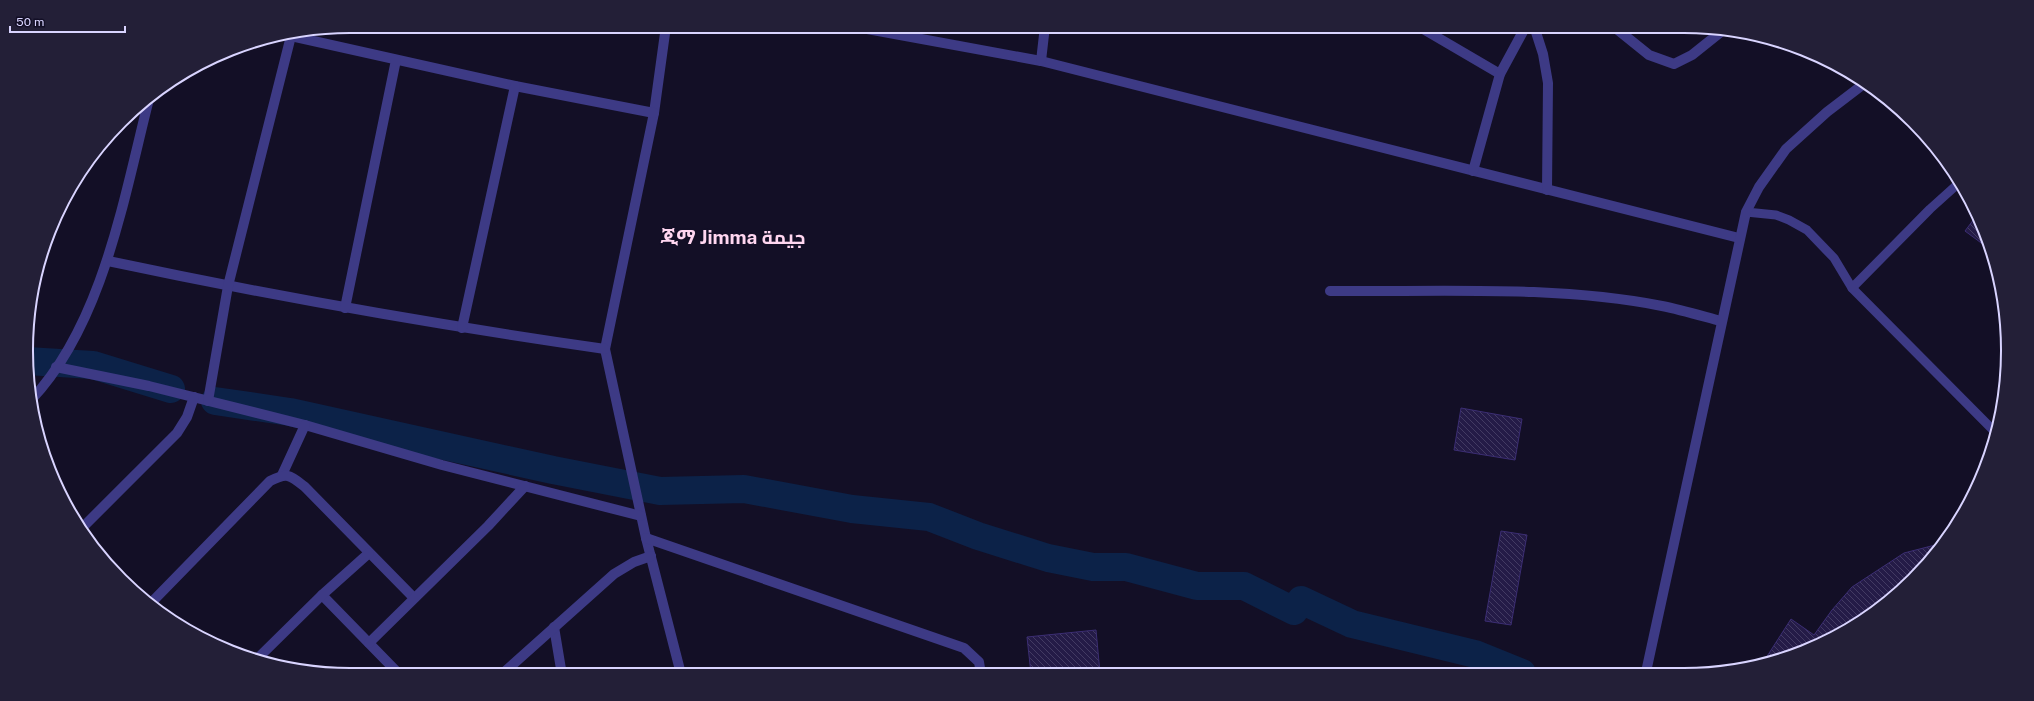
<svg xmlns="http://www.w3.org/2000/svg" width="2034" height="701" font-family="'Public Sans',Cairo,'Noto Sans Ethiopic',sans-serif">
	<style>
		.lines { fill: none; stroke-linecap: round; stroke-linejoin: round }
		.river { stroke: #0c2248; stroke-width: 28 }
		.building { fill: url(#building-back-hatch); stroke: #3b2d73 }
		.service { stroke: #3d3a85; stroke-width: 9 }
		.minor { stroke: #3d3a85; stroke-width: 10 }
		.tertiary { stroke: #3d3a85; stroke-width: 10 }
		.labels { text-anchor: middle; stroke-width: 3; stroke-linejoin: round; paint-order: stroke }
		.town-label { font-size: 19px; font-weight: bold; fill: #ffd6f0; stroke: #130f26 }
		.rim { fill: none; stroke: #d9d4ff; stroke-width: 2 }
	</style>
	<defs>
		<pattern id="building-back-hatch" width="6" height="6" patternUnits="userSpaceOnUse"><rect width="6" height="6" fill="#241b47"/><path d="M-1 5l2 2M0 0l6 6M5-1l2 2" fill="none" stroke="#433b63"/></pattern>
	</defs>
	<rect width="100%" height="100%" fill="#130f26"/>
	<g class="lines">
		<g class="river">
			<path d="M27 361 93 365 171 389"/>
			<path d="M215 401 290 412 553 470 660 491 744 489 852 509 929 517 978 536 1048 558 1093 567H1126L1197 586H1244L1294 611 1301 600 1352 624 1475 654 1522 673"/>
		</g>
	</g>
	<g class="building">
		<path d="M1977 215 1991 246 1992 251 1965 231Z"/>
		<path d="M1461 408 1522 419 1515 460 1454 450Z"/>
		<path d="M1501 531 1527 535 1511 625 1485 621Z"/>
		<path d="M1939 544 1898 594 1827 642 1764 661 1791 619 1814 635 1832 610 1852 587 1904 553Z"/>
		<path d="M1096 630 1100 673 1031 674 1027 637Z"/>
	</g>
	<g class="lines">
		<g class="service">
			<path d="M1746 212 1776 215 1789 220 1807 230 1834 258 1852 288 1997 434"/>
			<path d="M1852 288 1930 209 1960 182"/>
		</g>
		<g class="minor">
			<path d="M666 26 654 113 605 349 646 538 681 674"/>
			<path d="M851 26 1041 61 1739 238"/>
			<path d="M1418 26 1500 74"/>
			<path d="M1534 26 1543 54 1548 83 1547 190"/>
			<path d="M1613 26 1649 55 1674 64 1692 55 1722 31"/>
			<path d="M291 36 515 86 654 113"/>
			<path d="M1041 61 1045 26"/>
			<path d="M1473 171 1500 74 1526 26"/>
			<path d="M108 261C273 296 438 325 605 349"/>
			<path d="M1330 291C1438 292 1556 285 1662 306 1682 310 1702 316 1721 321"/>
			<path d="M345 308 396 60"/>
			<path d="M462 328 515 86"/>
			<path d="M56 367 149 386 305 425 442 465 641 516"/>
			<path d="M31 400C103 324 124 197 149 99"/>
			<path d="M208 401 228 286 292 32"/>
			<path d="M282 475 305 425"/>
			<path d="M80 530 177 433 187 417 194 397"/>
			<path d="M646 538 964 648 979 662 981 674"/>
			<path d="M322 595 400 675"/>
			<path d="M150 604 270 481C288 472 290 475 305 487L414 598"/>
			<path d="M554 627 562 675"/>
			<path d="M369 643 488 526 525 486"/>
			<path d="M257 659 322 595 369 553"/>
			<path d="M501 675 614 574 634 562 651 556"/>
		</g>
		<path class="tertiary" d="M1646 672 1746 212 1759 187 1786 149 1827 112 1865 83"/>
	</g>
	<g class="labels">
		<g class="town-label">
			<text x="733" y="244">ጂማ Jimma جيمة</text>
		</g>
	</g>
	<path d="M0 0H2034V701H0ZM350 33H1684A317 317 0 0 1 2001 350V351A317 317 0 0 1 1684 668H350A317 317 0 0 1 33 351V350A317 317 0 0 1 350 33Z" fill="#231f37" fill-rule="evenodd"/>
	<path class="rim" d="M350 33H1684A317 317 0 0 1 2001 350V351A317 317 0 0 1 1684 668H350A317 317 0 0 1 33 351V350A317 317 0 0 1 350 33Z"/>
	<path d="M10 26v6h115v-6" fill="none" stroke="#d9d4ff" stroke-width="2"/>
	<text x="16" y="26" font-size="12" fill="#d9d4ff" stroke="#130f26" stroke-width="3" paint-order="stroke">50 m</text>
</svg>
